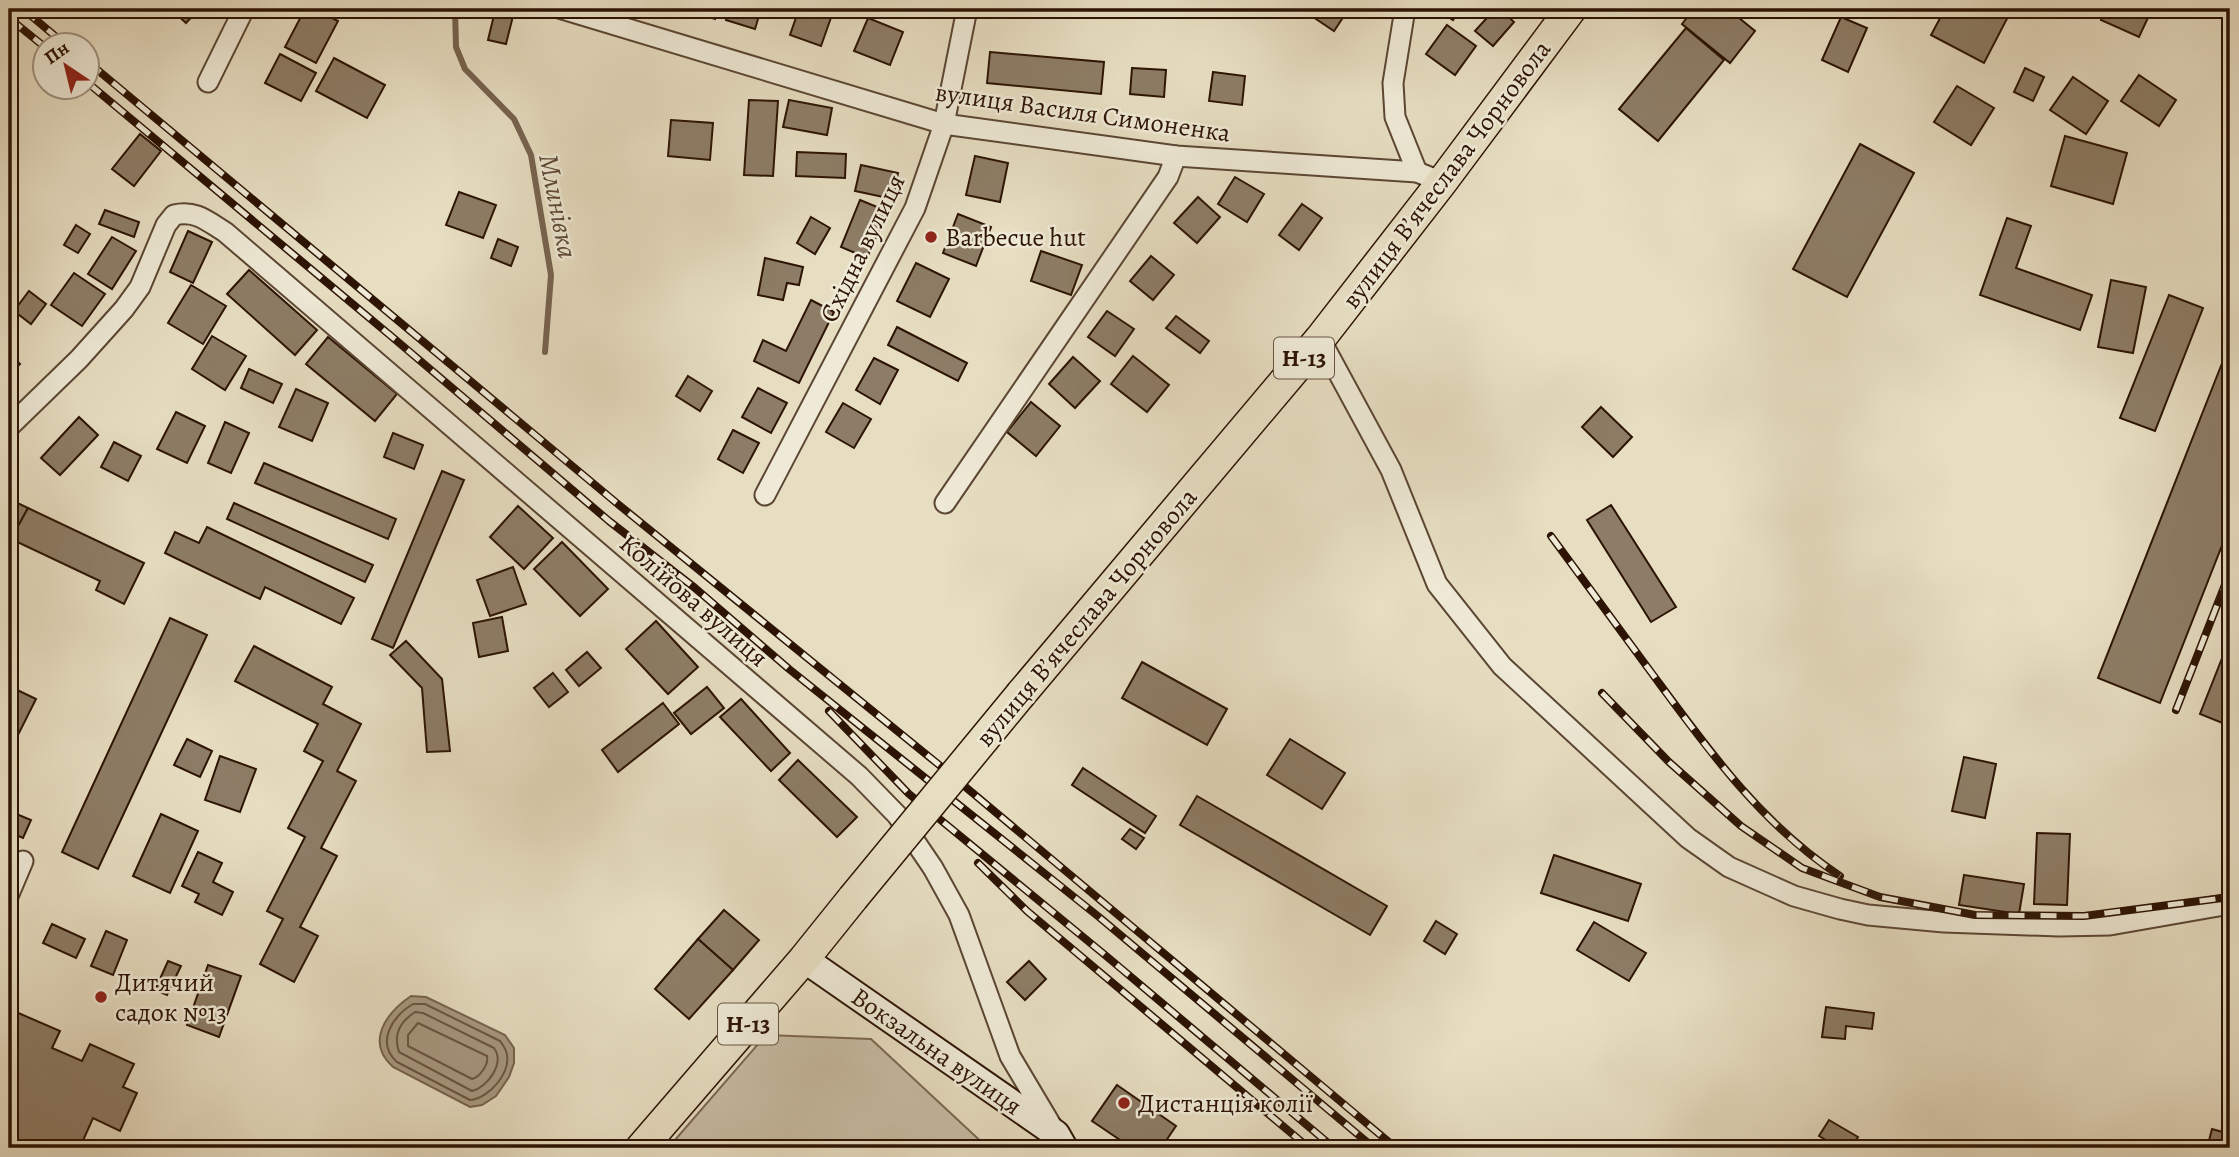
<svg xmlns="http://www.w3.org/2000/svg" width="2239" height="1157" font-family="Alegreya,serif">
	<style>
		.green { fill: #c7bba2; stroke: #7a6752; stroke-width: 2 }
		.water { fill: #a79981; stroke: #76634f; stroke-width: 2 }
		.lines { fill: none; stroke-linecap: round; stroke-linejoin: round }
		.shore { stroke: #6a5642; stroke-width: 2 }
		.stream { stroke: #76634f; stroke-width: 6 }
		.building { fill: #8d7d66; stroke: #2c1303; stroke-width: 2 }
		.minor-casing { stroke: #5b4633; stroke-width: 23 }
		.secondary-casing { stroke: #2c1303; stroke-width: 30 }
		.primary-casing { stroke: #2c1303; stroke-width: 33 }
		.minor { stroke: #efead7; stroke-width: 19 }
		.secondary { stroke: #efead7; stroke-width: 26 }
		.primary { stroke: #e7dec2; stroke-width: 30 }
		.rail-casing { stroke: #2c1303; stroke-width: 8 }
		.rail { stroke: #efead7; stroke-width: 5; stroke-dasharray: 16; stroke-linecap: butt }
		.primary-bridge-casing { stroke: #2c1303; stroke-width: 33; stroke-linecap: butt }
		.primary-bridge { stroke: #e7dec2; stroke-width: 30 }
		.poi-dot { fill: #8f2418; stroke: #efead7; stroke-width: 2.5 }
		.labels { text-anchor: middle; stroke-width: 5; stroke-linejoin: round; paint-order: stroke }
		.shield { fill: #efead7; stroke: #665443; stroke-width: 2 }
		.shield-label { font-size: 24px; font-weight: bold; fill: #2c1303 }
		.street-label { font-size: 26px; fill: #2c1303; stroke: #efead7 }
		.poi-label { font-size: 26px; fill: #2c1303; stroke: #efead7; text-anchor: start }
		.water-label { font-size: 28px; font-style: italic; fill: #5d4935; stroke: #efead7 }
	</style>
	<rect width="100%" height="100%" fill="#e7dec2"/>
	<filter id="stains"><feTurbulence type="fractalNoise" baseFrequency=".00286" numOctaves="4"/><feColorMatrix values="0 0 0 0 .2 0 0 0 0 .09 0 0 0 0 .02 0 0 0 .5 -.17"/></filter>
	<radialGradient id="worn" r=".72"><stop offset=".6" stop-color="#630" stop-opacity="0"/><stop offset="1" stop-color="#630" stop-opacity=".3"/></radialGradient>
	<path class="green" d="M766 1035 871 1039 988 1148H668Z"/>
	<path class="water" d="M411 996 426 997 505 1035 514 1048V1063L509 1077 496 1096 482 1105 470 1107 393 1067C365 1042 386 1013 411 996Z"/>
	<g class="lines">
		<g class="shore">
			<path d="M413 1004H425L500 1041C501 1042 506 1050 506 1051 513 1071 490 1098 470 1100L397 1062C375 1042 393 1016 413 1004Z"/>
			<path d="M415 1012 423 1013 494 1048C505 1063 488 1087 472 1091L399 1052C393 1034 400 1022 415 1012Z"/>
			<path d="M418 1023 487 1056C489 1064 480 1077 472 1079L408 1046V1035Z"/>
		</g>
		<path class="stream" d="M455 9 456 47 465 69 514 119 531 155 551 275 545 352"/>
	</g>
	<g class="building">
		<path d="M171 9H199L186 23Z"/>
		<path d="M305 9H314L338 21 316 63 285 47Z"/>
		<path d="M685 9H718L715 19Z"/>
		<path d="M729 9H761L755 29 726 20Z"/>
		<path d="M799 9H823L833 12 821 46 790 35Z"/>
		<path d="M1309 9H1346L1348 10 1334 31 1307 13Z"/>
		<path d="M1436 9H1460L1453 20Z"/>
		<path d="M1495 9H1500L1514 22 1493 46 1475 31Z"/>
		<path d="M1694 9H1728L1755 31 1730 63 1682 24Z"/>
		<path d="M1945 9H2012L1984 63 1931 35Z"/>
		<path d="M2106 9H2152L2139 37 2101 20Z"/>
		<path d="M495 11 513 16 506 44 488 40Z"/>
		<path d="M1841 17 1867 28 1848 72 1822 60Z"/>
		<path d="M868 18 903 32 890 65 854 51Z"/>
		<path d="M1447 25 1476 46 1455 75 1426 54Z"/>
		<path d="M1686 28 1724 60 1658 141 1619 109Z"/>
		<path d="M990 52 1104 62 1101 94 987 83Z"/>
		<path d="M280 54 316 73 301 101 265 83Z"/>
		<path d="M334 58 385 85 367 118 316 91Z"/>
		<path d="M1132 68 1166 70 1164 97 1130 94Z"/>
		<path d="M2025 68 2044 77 2033 101 2014 92Z"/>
		<path d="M1213 72 1245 76 1242 105 1209 101Z"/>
		<path d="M2139 75 2176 100 2159 126 2121 101Z"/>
		<path d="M2073 77 2108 101 2086 134 2050 110Z"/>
		<path d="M1957 86 1994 108 1971 145 1934 122Z"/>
		<path d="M749 100 778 101 773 176 744 175Z"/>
		<path d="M789 100 832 108 827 135 783 127Z"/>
		<path d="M671 120 713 123 710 160 668 156Z"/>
		<path d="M140 134 161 151 134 186 112 169Z"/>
		<path d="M2065 136 2127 153 2113 204 2051 186Z"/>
		<path d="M1860 144 1914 173 1847 297 1793 269Z"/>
		<path d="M797 152 846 154 845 178 796 176Z"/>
		<path d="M975 156 1008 163 1000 202 966 195Z"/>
		<path d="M861 165 898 173 893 199 855 191Z"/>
		<path d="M1235 177 1264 194 1247 222 1218 204Z"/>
		<path d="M459 192 496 205 483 238 446 225Z"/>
		<path d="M1198 197 1220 217 1197 243 1174 223Z"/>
		<path d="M860 200 887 211 867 258 841 247Z"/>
		<path d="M1302 204 1322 218 1299 250 1279 235Z"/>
		<path d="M105 210 139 222 134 237 99 224Z"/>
		<path d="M958 214 991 227 976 266 943 253Z"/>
		<path d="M811 217 830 228 815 254 797 243Z"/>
		<path d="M2007 218 2031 226 2016 268 2092 295 2080 330 1980 295Z"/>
		<path d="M76 225 90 234 78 253 64 245Z"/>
		<path d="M188 231 212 242 193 283 170 272Z"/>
		<path d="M112 237 136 251 112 289 88 274Z"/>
		<path d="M498 239 518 247 511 266 491 258Z"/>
		<path d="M1041 251 1082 265 1071 295 1031 281Z"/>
		<path d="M1151 256 1174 275 1153 300 1130 281Z"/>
		<path d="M765 258 803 267 799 285 787 283 783 300 758 295Z"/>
		<path d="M916 263 949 279 930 317 897 301Z"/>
		<path d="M249 270 317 330 295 355 227 294Z"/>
		<path d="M74 273 105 294 82 326 51 305Z"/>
		<path d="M2111 280 2146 287 2133 353 2098 347Z"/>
		<path d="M191 285 226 306 203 344 168 323Z"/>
		<path d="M29 291 46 304 31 324 14 311Z"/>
		<path d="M2169 295 2203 308 2155 431 2120 418Z"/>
		<path d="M811 300 834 312 799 383 754 361 763 340 786 351Z"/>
		<path d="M1107 311 1134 329 1115 356 1088 337Z"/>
		<path d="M1176 316 1209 341 1200 353 1166 328Z"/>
		<path d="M897 327 967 363 958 381 888 345Z"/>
		<path d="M212 336 246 356 225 390 192 369Z"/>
		<path d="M328 337 397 394 375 421 306 364Z"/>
		<path d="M2230 343V525L2160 703 2098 678Z"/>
		<path d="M9 352 20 364 9 375Z"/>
		<path d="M1133 356 1169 385 1147 412 1111 384Z"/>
		<path d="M1073 357 1100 381 1075 408 1049 384Z"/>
		<path d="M874 358 898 370 880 404 856 390Z"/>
		<path d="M249 369 282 384 273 403 241 388Z"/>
		<path d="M688 376 712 391 700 411 676 396Z"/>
		<path d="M758 388 787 403 771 433 742 417Z"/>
		<path d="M296 389 328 403 312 441 279 427Z"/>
		<path d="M1031 402 1060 426 1036 456 1007 432Z"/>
		<path d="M843 403 871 419 854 448 826 432Z"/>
		<path d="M1601 407 1632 437 1613 457 1582 427Z"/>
		<path d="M176 412 205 426 187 463 157 449Z"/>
		<path d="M79 417 98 435 60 475 41 458Z"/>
		<path d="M225 422 249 433 231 473 208 463Z"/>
		<path d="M733 430 759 443 743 473 718 459Z"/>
		<path d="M393 433 423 445 414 469 384 457Z"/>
		<path d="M114 442 141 456 128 481 101 467Z"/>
		<path d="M264 463 396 519 388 539 255 483Z"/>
		<path d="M442 471 464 480 393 648 372 639Z"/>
		<path d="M9 499 28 508 11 539H9Z"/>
		<path d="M234 503 373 565 365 582 227 519Z"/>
		<path d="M1611 505 1676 607 1651 622 1587 520Z"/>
		<path d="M518 506 553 538 524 569 490 537Z"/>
		<path d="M28 508 144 563 124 604 96 590 100 581 11 539Z"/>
		<path d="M207 527 354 598 341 624 265 587 260 599 165 553 175 532 199 543Z"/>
		<path d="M562 542 608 589 580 616 534 569Z"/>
		<path d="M513 567 526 604 490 616 477 580Z"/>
		<path d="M502 617 508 651 479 657 473 623Z"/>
		<path d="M170 618 207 635 98 869 62 852Z"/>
		<path d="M656 621 698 667 668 694 626 649Z"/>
		<path d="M2230 638V726L2200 714Z"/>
		<path d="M406 641 442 679 450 751 427 752 422 688 390 655Z"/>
		<path d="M254 646 332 687 323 704 361 724 337 771 356 781 321 848 337 856 300 927 318 936 294 982 260 964 283 919 267 911 305 837 288 828 323 761 304 751 318 724 235 681Z"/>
		<path d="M587 652 601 668 579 686 566 670Z"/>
		<path d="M1142 662 1227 709 1207 745 1122 698Z"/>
		<path d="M553 673 568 692 549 707 534 688Z"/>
		<path d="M9 686 36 699 17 737 9 733Z"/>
		<path d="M707 687 724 708 691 734 674 713Z"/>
		<path d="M741 699 790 753 771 771 720 717Z"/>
		<path d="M663 703 679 724 618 772 602 750Z"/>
		<path d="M187 739 212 751 200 777 174 765Z"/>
		<path d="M1290 739 1345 773 1322 809 1267 775Z"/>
		<path d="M220 756 256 769 240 812 205 800Z"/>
		<path d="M1964 757 1996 764 1985 818 1952 811Z"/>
		<path d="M798 760 857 817 837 837 779 780Z"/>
		<path d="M1083 768 1156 816 1145 833 1072 785Z"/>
		<path d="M1197 796 1387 906 1370 935 1180 825Z"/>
		<path d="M14 813 31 820 23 838 9 832Z"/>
		<path d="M161 814 198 831 170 893 133 876Z"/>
		<path d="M1130 829 1144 838 1136 849 1122 839Z"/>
		<path d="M2037 833 2070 834 2067 905 2034 904Z"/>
		<path d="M198 852 222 863 213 882 233 892 222 915 195 902 199 894 182 886Z"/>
		<path d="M1554 855 1641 884 1628 921 1541 893Z"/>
		<path d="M1964 875 2024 884 2019 914 1959 905Z"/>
		<path d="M724 910 759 940 733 970 698 939Z"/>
		<path d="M1436 921 1457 934 1445 954 1424 941Z"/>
		<path d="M1594 922 1646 953 1629 981 1577 950Z"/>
		<path d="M52 924 85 939 76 958 43 943Z"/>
		<path d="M106 931 127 940 113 975 91 966Z"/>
		<path d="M698 939 733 970 689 1019 655 989Z"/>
		<path d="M168 961 181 966 167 995 155 990Z"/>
		<path d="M1029 961 1046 979 1025 1000 1007 982Z"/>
		<path d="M208 965 241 976 219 1037 187 1025Z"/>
		<path d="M1826 1007 1874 1013 1872 1029 1846 1026 1845 1039 1822 1037Z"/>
		<path d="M16 1012 60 1031 52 1048 82 1061 90 1044 134 1064 123 1087 137 1093 120 1131 93 1118 81 1145 89 1148H9V1027Z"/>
		<path d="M1117 1085 1176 1126 1161 1148H1132L1092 1121Z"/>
		<path d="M1829 1120 1858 1137 1851 1148H1840L1819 1136Z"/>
		<path d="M2212 1129 2230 1134V1148H2207Z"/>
	</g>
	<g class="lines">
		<defs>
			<g id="minor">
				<path d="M562 9 944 124 1176 156 1417 172 1442 182"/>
				<path d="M1405 9 1393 83 1395 117 1417 172"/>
				<path d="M208 82 244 9"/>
				<path d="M1320 339 1391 470 1437 584 1502 666 1688 838 1729 867 1794 896 1840 909 1868 915 1944 922 2059 926 2110 925 2230 904"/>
				<path d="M9 427 79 359 124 309 140 287 166 225 174 215C196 210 207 221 225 232L859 776 897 815 933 868 959 915 1010 1056 1054 1130"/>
				<path d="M765 495 915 208 944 124 967 9"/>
				<path d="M945 503 1168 177 1176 156"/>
				<path d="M9 894 23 861"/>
			</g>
			<path id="secondary" d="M804 959 1056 1134 1064 1148"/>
			<g id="primary">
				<path d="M1021 694 1320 339 1442 182 1571 9"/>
				<path d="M641 1148 804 959 853 898"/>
			</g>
		</defs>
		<use href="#minor" class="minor-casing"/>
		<use href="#secondary" class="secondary-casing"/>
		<use href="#primary" class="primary-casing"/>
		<use href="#minor" class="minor"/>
		<use href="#secondary" class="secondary"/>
		<use href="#primary" class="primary"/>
		<defs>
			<g id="rail">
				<path d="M23 9 67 46"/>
				<path d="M9 18 46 48"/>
				<path d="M88 62 619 505 938 764 1396 1148"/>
				<path d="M88 83 391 336 609 521 695 588 789 669 1099 917 1374 1148"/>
				<path d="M1551 536C1587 585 1623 634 1659 683 1712 755 1764 826 1840 876"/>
				<path d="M1602 693 1669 762 1741 826 1802 868 1880 897 1975 915 2084 916 2230 897"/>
				<path d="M2176 710 2230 572"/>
				<path d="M829 711 909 794 1105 955 1334 1148"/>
				<path d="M978 863 1027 911 1309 1148"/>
			</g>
		</defs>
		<use href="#rail" class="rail-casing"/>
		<use href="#rail" class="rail"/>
		<defs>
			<path id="primary-bridge" d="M853 898 1021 694"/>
		</defs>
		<use href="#primary-bridge" class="primary-bridge-casing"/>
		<use href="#primary-bridge" class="primary-bridge"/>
	</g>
	<g class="poi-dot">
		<circle cx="931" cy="237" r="7"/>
		<circle cx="101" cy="997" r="7"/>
		<circle cx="1124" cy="1103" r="7"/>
	</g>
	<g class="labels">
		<g class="shield">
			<rect x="1274" y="337.5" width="60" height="41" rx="5"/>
			<rect x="718" y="1003.5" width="60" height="41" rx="5"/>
		</g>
		<g class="shield-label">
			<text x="1304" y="366">Н-13</text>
			<text x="748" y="1032">Н-13</text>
		</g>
		<g class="street-label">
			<text transform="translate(1083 112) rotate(8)" y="9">вулиця Василя Симоненка</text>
			<text transform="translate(1446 174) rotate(-53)" y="9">вулиця Вʼячеслава Чорновола</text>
			<text transform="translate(862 248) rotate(-64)" y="9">Східна вулиця</text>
			<text transform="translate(694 600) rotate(41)" y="9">Колійова вулиця</text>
			<text transform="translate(1086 617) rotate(-50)" y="9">вулиця Вʼячеслава Чорновола</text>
			<text transform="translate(937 1051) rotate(35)" y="9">Вокзальна вулиця</text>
		</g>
		<g class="poi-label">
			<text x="945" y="246">Barbecue hut</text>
			<text x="115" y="991">Дитячий<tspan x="115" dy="30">садок №13</tspan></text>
			<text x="1138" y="1112">Дистанція колії</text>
		</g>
		<g class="water-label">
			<text transform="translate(559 206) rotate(79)" y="10">Млинівка</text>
		</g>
	</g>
	<rect width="2239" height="1157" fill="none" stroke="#e7dec2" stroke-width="35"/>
	<rect x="10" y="10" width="2218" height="1136" fill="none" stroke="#2c1303" stroke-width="3.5"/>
	<rect x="18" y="18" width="2204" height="1122" fill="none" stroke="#2c1303" stroke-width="2"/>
	<g transform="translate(66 66) rotate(325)"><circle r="33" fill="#efead7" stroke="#a19482" stroke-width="2"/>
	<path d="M0-5L12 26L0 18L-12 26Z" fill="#8f2418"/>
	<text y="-10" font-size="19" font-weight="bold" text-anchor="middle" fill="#2c1303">Пн</text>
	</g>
	<rect width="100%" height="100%" filter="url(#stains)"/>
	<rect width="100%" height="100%" fill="url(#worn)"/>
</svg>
